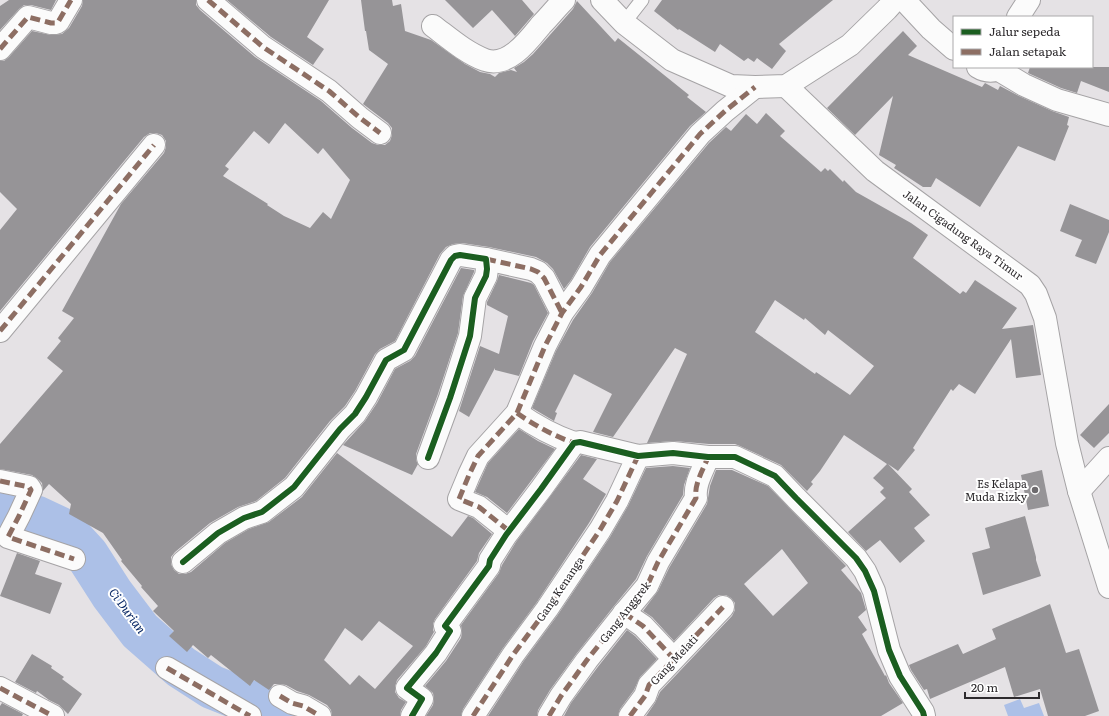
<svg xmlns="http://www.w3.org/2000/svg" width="1109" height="716" font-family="Literata,serif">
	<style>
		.water { fill: #acc0e7 }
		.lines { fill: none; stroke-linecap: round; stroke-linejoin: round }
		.river { stroke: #acc0e7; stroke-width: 44 }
		.building { fill: #969497; fill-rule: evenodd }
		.lane-casing { stroke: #a5a3a5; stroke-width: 15 }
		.street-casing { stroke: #a5a3a5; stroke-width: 24 }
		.lane { stroke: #fbfbfb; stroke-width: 13 }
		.street { stroke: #fbfbfb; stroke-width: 22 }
		.quiet { stroke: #8d6e63; stroke-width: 5; stroke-dasharray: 10 5; stroke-linecap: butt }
		.cycleway-casing { stroke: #fff; stroke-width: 8 }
		.cycleway { stroke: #1b5e20; stroke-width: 6 }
		.poi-dot { fill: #6d6a6d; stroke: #fff; stroke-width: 1.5 }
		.labels { text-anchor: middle; stroke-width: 4; stroke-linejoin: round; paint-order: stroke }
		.street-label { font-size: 11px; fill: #2d2a2d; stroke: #fff }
		.poi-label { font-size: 11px; fill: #2d2a2d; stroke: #fff; text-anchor: end }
		.water-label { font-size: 12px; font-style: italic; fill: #082764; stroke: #fff }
	</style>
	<rect width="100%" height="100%" fill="#e5e2e5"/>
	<path class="water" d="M1020 699 1024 708 1039 703 1044 716H1008L1004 705Z"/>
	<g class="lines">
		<path class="river" d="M0 510 35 517 65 531 87 555 112 594 140 631 181 667 212 687 284 716"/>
	</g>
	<g class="building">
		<path d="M9 0H56L51 10 31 5H24L19 9 0 30V6Z"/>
		<path d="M83 0H196V5L200 10 255 57 321 101 352 128 372 143 378 145H385L390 141 392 135V128L388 123 363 104 388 64 369 50 366 31H365L361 0H392L393 6 401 4 405 31 431 40 465 64 480 72 490 74 495 77 499 73 511 70 517 72 514 68 524 62 533 54 573 9 577 1 615 42 618 38 689 95 687 97 706 112 690 126 590 247 571 280 564 289 553 269 547 263 536 257 489 247 462 243 453 244 446 247 440 254 395 341 380 349 375 354 355 391 345 406 330 421 285 478 256 501 238 507 210 523 175 552 171 557V564L174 570 179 574H185L191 572 225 543 249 529 269 522 302 497 337 453 452 537 468 516 473 518 492 534 479 553 477 561 435 619 433 624V630L434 632 426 646 397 680 395 687V692L399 698 406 702 401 710 400 716H332L331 710 327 705 309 695 297 691 286 685 280 684H274L269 690 254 680 250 686 211 655 208 658 193 645 187 652 169 636 174 631 153 611 158 606 141 587 142 586 121 561 122 560 103 533 69 514 71 504 49 484 43 491 42 483 39 480 32 475 0 469V444L63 371 47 358 61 341 58 338 74 318 62 311 121 204 164 153 166 147V141L162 135 156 133H150L144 137 0 311V230L17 209 0 192V61H4L9 57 32 31 51 35 62 34 69 28 82 6ZM285 123 318 154 323 148 350 180 331 219 323 212 310 228 284 216 267 205 268 204 223 176 229 169 225 166 254 131 269 144ZM379 621 413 646 375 689 359 675 350 685 324 660 345 628 362 641Z"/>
		<path d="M227 0H329L307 37 324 49 313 65 271 37Z"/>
		<path d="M445 0H522L534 14 515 36 492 10 473 28Z"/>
		<path d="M662 0H833L779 44 786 51 772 69 757 58 754 62 748 58 744 61 720 44 715 52 679 29 678 30 654 11Z"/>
		<path d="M903 31 917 46 908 55 982 87 985 83 998 90 1000 86 1019 96 1052 111 1069 117 1067 125 1069 126 1055 161 1018 146 980 207 936 178 931 187H923L894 168 896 165 879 155 893 96 855 135 827 108Z"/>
		<path d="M1030 67H1109V92L1081 81 1077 93 1061 88 1028 73Z"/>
		<path d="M766 113 785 131 780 136 821 172 825 168 828 171 830 169 843 182 844 180 856 192 911 223 928 235 913 258 960 294 963 291 966 293 975 280 1017 308 1002 329 1033 325 1041 375 1016 378 1011 339 975 394 959 384 953 391 951 389 913 448 915 450 898 471 888 464 912 489 909 492 930 515 914 528 925 541 900 563 880 540 866 551 848 532 886 498 880 492 884 488 873 478 887 464 844 435 820 471 811 482 813 484 807 491 781 465 740 446 735 444H709L674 441 647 443 687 354 675 348 613 437 593 432 612 394 574 374 555 412 557 413 554 421 532 408 556 351 573 320 592 293 610 262 709 143 726 127 731 131 746 114 757 124ZM775 300 804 320 805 318 825 335 828 330 874 366 850 395 816 372 815 374 755 332Z"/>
		<path d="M1070 204 1109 220V232L1096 264 1075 256 1082 240 1060 231Z"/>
		<path d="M461 268 474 270V272L463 296 458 333 438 394 416 454V460L418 464 412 475 343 445 365 421 377 403 395 369 410 361 415 356Z"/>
		<path d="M499 275 531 283 534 285 548 313 533 341 519 376 495 370V368L469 417 459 411 480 346 499 354 508 316 487 305V302L497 281Z"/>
		<path d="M1109 404V433L1094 448 1080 435Z"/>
		<path d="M519 429 538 441 555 449 507 513 487 497 475 492 488 463Z"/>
		<path d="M581 455 597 459 583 479 606 494 589 523 537 602 503 648 463 709 461 716H426L433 705 434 699 433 693 425 686 446 661 461 638 462 632 461 625 499 573 502 565 516 542Z"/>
		<path d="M673 466 690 468 684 485 683 495 647 556 636 579 614 606 577 653 550 690 538 710 537 716H488L523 662 557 616 610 537 628 506 646 468Z"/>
		<path d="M716 470H732L768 486 846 566 841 570 861 593 866 610 858 617 867 630 862 634 885 676 886 675 889 683 903 703 881 716H646L655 703 660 692 732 616 735 610V603L731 598 726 595H719L714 598 674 641 652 617 643 611 658 591 669 568 707 504 710 486ZM782 549 808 583 773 616 744 584Z"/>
		<path d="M1042 470 1049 506 1028 510 1021 475Z"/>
		<path d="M1025 516 1036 557V560L1041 576 983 595 972 553 990 548 985 528Z"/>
		<path d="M17 553 40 561 35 574 62 583 50 614 0 596Z"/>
		<path d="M1050 604 1066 653 1079 649 1099 711 1085 716H1048L1040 689 1014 697 1005 667 930 699 927 689 924 690 911 670 909 665 958 644 963 654 996 639 992 629Z"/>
		<path d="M627 630 635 636 657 659 640 677 634 690 620 709 618 716H564L571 703 597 668Z"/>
		<path d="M32 654 52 666 51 668 64 677 62 679 82 694 68 714 59 705 49 700 37 691 36 693 15 682Z"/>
		<path d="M2 703 23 714 22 716H0V706Z"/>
	</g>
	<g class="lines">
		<defs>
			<path id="lane" d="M624 23 642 0"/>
			<g id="street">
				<path d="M208 0 263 47 329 91 360 118 380 133"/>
				<path d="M602 0 624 23 672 60 731 86 755 87 786 86 850 45 887 9 895 0"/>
				<path d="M904 0 931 29 954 49"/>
				<path d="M1018 17 1029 0"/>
				<path d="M433 26C449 38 466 53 485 60 508 68 528 41 541 25 549 17 556 8 564 0"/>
				<path d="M0 49 28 17 51 23H55L58 22 71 0"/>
				<path d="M978 67C986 72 995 72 1003 67"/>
				<path d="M999 70 1024 85 1057 100 1109 115"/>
				<path d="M786 86 875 171 1030 285 1036 294 1045 318 1067 443 1079 491 1109 587"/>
				<path d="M486 259 531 269 538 272 544 278 562 313"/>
				<path d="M0 331 154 145"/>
				<path d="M517 413C534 425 554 436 574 443"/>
				<path d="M0 481 29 487 31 490 19 516 8 537 74 559"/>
				<path d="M1079 491 1109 458"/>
				<path d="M509 531 479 507 459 499 469 475 478 456 517 413 545 346 562 313 581 287 600 255 700 134 725 111 755 87"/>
				<path d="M183 562 218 533 244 518 262 512 294 487 340 429 355 414 366 397 386 360 404 350 451 260 455 256 460 255 486 259 487 269 486 276 475 298 470 336 450 398 428 458"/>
				<path d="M624 613 643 626 673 658"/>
				<path d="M167 668 250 716"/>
				<path d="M0 688 53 716"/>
				<path d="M280 696 292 703 303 706 320 716"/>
				<path d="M412 716 422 699 407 688 436 653 450 631 445 626 489 566 490 560 506 535 541 489 574 443 580 442 638 456 673 453 708 457H735L775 476 796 498 856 558 865 571 874 591 889 650 900 676 923 712 924 716"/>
				<path d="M473 716 513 655 547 609 600 530 617 501 638 456"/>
				<path d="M549 716 561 696 587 660 626 611 647 586 658 562 696 498C694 484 703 470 708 457"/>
				<path d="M630 716 645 696 649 685 723 607"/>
			</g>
		</defs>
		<use href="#lane" class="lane-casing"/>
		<use href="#street" class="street-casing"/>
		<use href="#lane" class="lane"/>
		<use href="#street" class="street"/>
		<g class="quiet">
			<path d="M208 0 263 47 329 91 360 118 380 133"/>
			<path d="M0 49 28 17 51 23H55L58 22 71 0"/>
			<path d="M486 259 531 269 538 272 544 278 562 313"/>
			<path d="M0 331 154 145"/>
			<path d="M517 413C534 425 554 436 574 443"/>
			<path d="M0 481 29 487 31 490 19 516 8 537 74 559"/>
			<path d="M509 531 479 507 459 499 469 475 478 456 517 413 545 346 562 313 581 287 600 255 700 134 725 111 755 87"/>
			<path d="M624 613 643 626 673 658"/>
			<path d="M167 668 250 716"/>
			<path d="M0 688 53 716"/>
			<path d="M280 696 292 703 303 706 320 716"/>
			<path d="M473 716 513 655 547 609 600 530 617 501 638 456"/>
			<path d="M549 716 561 696 587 660 626 611 647 586 658 562 696 498C694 484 703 470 708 457"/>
			<path d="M630 716 645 696 649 685 723 607"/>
		</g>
		<defs>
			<g id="cycleway">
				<path d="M183 562 218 533 244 518 262 512 294 487 340 429 355 414 366 397 386 360 404 350 451 260 455 256 460 255 486 259 487 269 486 276 475 298 470 336 450 398 428 458"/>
				<path d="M412 716 422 699 407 688 436 653 450 631 445 626 489 566 490 560 506 535 541 489 574 443 580 442 638 456 673 453 708 457H735L775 476 796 498 856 558 865 571 874 591 889 650 900 676 923 712 924 716"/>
			</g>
		</defs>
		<use href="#cycleway" class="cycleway-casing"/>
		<use href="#cycleway" class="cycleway"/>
	</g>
	<circle class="poi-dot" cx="1035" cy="490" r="4"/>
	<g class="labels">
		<g class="street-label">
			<text transform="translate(963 235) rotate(36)" y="4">Jalan Cigadung Raya Timur</text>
			<text transform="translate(560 589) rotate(-56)" y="4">Gang Kenanga</text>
			<text transform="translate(625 612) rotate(-52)" y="4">Gang Anggrek</text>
			<text transform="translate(674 660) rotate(-47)" y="4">Gang Melati</text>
		</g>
		<g class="poi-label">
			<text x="1027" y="488">Es Kelapa<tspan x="1027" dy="13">Muda Rizky</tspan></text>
		</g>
		<g class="water-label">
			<text transform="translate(127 611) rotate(54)" y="4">Ci Durian</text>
		</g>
	</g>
	<rect x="953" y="16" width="140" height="52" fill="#ffffff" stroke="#abaaab"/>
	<rect x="961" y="29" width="20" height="6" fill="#1b5e20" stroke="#abaaab"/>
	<text x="989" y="36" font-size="12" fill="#2d2a2d">Jalur sepeda</text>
	<rect x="961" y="49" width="20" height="6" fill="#8d6e63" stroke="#abaaab"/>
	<text x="989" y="56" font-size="12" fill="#2d2a2d">Jalan setapak</text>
	<path d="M965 692v6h74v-6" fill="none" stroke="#2d2a2d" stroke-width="2"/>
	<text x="971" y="692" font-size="12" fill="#2d2a2d" stroke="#ffffff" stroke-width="3" paint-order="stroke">20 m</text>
</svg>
